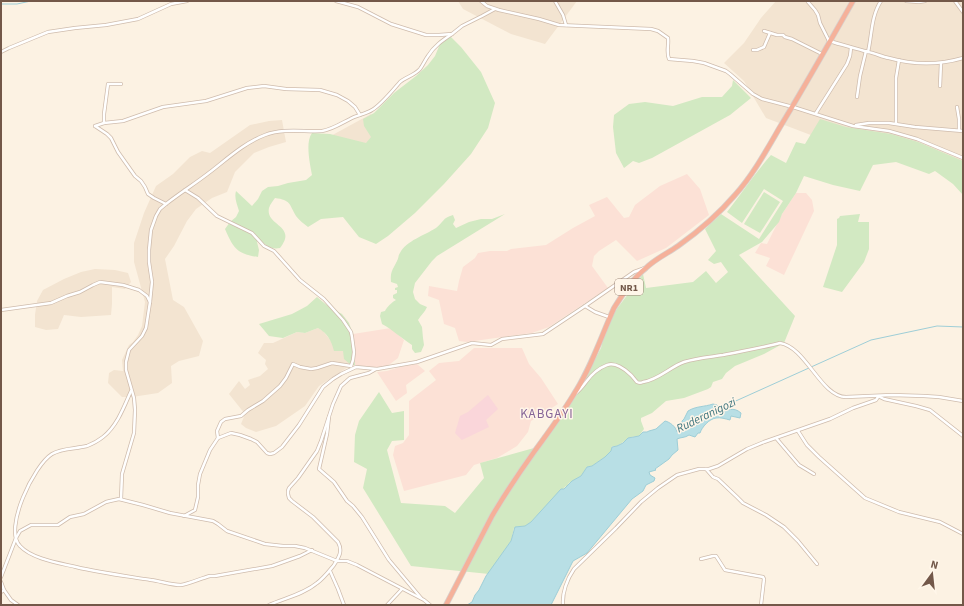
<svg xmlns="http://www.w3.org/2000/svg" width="964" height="606" font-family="'Source Sans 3',sans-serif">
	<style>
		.residential { fill: #f3e4d1 }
		.commercial { fill: #fce1d6 }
		.medical { fill: #fad6da }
		.green { fill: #d2e9c2 }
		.water { fill: #b8dfe5; stroke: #9eced7 }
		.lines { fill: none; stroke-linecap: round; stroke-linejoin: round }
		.stream { stroke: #9eced7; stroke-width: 1 }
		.street-casing { stroke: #cfbcad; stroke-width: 4 }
		.highway-casing { stroke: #d8d0cc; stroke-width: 6 }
		.street { stroke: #fff; stroke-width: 2.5 }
		.highway { stroke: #f5b19a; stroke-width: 4.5 }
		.labels { text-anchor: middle; stroke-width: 3; stroke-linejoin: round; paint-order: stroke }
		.shield { fill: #fff6e9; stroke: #9d8779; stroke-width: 1 }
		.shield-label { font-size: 10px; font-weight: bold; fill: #735849 }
		.water-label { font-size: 12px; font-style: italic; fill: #40767f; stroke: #fff6e9 }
		.quarter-label { font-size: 13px; letter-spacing: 1px; fill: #866597; stroke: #fff6e9 }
	</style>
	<rect width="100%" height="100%" fill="#fcf2e3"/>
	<g class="residential">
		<path d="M458 1H577L545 44 511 34 463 9Z"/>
		<path d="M776 1H963V182L894 154 816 137 766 118 744 81 724 63 744 43 761 18Z"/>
		<path d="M371 114 381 129 379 149 327 138Z"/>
		<path d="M282 120 286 142 269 147 254 153 235 172 227 192 212 198 196 209 187 221 174 246 165 259 173 300 184 307 203 341 199 356 179 361 171 366 172 383 158 393 132 397H122L108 383 109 373 114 370 123 371 122 360 129 345 133 342 138 335 142 326 145 302 134 262V243L144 213 156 186 173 174 190 157 202 151 210 153 250 125 269 121Z"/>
		<path d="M95 269 115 270 128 273 131 282 125 289 112 287V304L111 315 81 317 64 315 58 329 46 330 35 327V315L37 301 43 290 64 279 81 272Z"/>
		<path d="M318 328 323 331 331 341 343 351 351 365 319 386 305 406 276 426 256 432 246 428 241 424 245 414 229 394 239 381 245 389 250 385 248 380 260 376 268 369 265 364 266 360 258 353 264 343H273L297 332 305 333Z"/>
	</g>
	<g class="commercial">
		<path d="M687 174 700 189 709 215 666 248 637 261 616 240 599 251 594 256 592 266 608 288 549 327 532 333 467 342 459 341 455 328 444 324 439 300 428 296 429 286 457 291 459 281 463 267 475 258 478 253 490 251H507L511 249 546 245 573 228 595 216 589 205 607 197 624 218 629 217 635 205 660 186Z"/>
		<path d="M796 193H806L812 200 814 211 784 275 766 266 770 258 755 253 761 243 767 244 782 214Z"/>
		<path d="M391 328 404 340 398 358 386 367H371L355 365 353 334Z"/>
		<path d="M474 348H522L529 364 541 378 558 404 531 421 528 432 517 446 497 458 474 465 466 475 404 491 393 455 395 446 403 443 409 435V401L436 380 429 371 439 363 459 361Z"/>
		<path d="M417 364 425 371 406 385 407 393 396 401 377 372 387 371 400 367Z"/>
	</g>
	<path class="medical" d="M488 395 498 409 486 420 489 427 462 440 455 433 460 416 468 412Z"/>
	<g class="green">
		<path d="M449 35 461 47 481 72 495 103 488 128 471 154 444 184 415 213 388 236 376 244 359 237 343 217 321 219 308 227C304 224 299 220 296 216 289 204 291 200 275 198 273 201 270 204 269 208 265 226 298 225 280 248 271 250 266 245 258 239L257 242 259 250 258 257C236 254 233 247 225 229L230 222 236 217 239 211C237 204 234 198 236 191L252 206 258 199 262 191 268 187 278 186 288 183 306 180 312 175C310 164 305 142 312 133L330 134 366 143 371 137 364 126 363 119 374 113 394 93 416 76 428 65 435 56 440 44Z"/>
		<path d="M733 80 751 98 730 115 652 158 639 163 633 161 624 168 616 153 613 127 614 115 629 104 645 102 673 106 702 97H722L732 86Z"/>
		<path d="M820 119 846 127 891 134 918 142 963 161V195L953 184 935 171 929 174 896 162 873 165 860 191 833 185 804 176 796 193 782 214 779 222 762 242 739 255 795 316 784 343 764 354 735 366 726 373 722 379 713 382 711 387 708 389 684 398 666 401 652 413 641 418V421L644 429 639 436 631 437 617 446H612L611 451 605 457 592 466 587 467 581 476 569 483 567 486H566L531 522 525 526 514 528 511 541 489 574 411 566 363 488 367 469 354 462 355 435 359 421 379 392 392 413 404 411V440L392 441 387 450 401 503 445 506 455 513 484 478 480 463 534 448 560 415 576 395 601 348 607 322 643 274 646 288 693 282 706 271 716 283 728 272 721 262 714 264 708 260 716 251 705 229 721 214 759 239 783 201 764 189 742 223 727 212C742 193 755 173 771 155L786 163 796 142 805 144Z"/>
		<path d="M764 192 780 202 760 233 744 224Z"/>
		<path d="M505 214 437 256 432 261 415 283 413 292 415 299 420 304 427 307C425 312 421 315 418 320L422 327 423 338 424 345 421 352 415 353 412 349V345C401 338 393 330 382 324L380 316 381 312 385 311C386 308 393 301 396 300L393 298V295L397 293V290H395V288L398 287 397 284 391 282C390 272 393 269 397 261 399 258 398 255 400 253 406 241 425 235 436 228 444 222 442 218 453 215L455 220 453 224 456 228 469 222 481 219H492Z"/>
		<path d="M860 214 858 222H869V249L864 262 842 292 823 287 837 245V219L839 218 840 216Z"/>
		<path d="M317 297 329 307 342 314 349 323 353 334 355 365H351L344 359 343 351H334C331 340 328 334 318 328L305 333 297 332 283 338 269 336 259 324 292 314 307 306Z"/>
	</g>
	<path class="water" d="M713 404 717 405 718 412C728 411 733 406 741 413L740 418 731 416 730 420C726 419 720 417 716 418 709 419 702 427 700 433H698L695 437 689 435C685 438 681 437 677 439L678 450 672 455 669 459 655 469 656 470 649 472 650 475 655 478 654 481 646 485 643 491 632 499 587 553 573 561 551 605H467L472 602 475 595 479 590 486 576 511 541 515 527 525 526 531 522 561 489H564L572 481 581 476 587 467 592 466 605 457 611 451 612 447 617 446 623 443 628 438 639 436 643 432H647L649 431 656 429 665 421C670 422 676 427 677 432L682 431 683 429 682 421 684 419 688 411C696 406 704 407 713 404Z"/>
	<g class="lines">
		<g class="stream">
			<path d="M1 4H17L31 1"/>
			<path d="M718 409 871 340 937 326 963 327"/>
			<path d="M676 428 682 425"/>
		</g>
		<defs>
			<g id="street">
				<path d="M336 1 358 7 391 24 426 35H439L452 34 462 26 482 16 495 9"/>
				<path d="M481 1 487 6 499 10 539 19 559 25 651 29 658 31 668 38C669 45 666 52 669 59L693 61 704 63 726 71 730 74 753 94 762 99 793 107 853 126 889 131 917 139 963 158"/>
				<path d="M555 1 563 15 566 25"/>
				<path d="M906 1 919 2 925 1"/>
				<path d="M955 1 963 12"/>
				<path d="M808 2 815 10 818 15 820 23 829 41C842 45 855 48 868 52 875 53 882 57 889 58 914 65 939 65 963 58"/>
				<path d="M764 31 777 35H783L785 37 792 39 822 54"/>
				<path d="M753 50H757L764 47 770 33"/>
				<path d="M1 52 9 48 48 32 75 28 106 25 138 19 171 4 187 1"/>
				<path d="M868 52C872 35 871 16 881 1"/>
				<path d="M940 86 941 63"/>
				<path d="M857 97 860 76 866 51"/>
				<path d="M957 107 959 119V130"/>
				<path d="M816 113 847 64 850 56 851 48"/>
				<path d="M104 123V114L108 84H121"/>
				<path d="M896 123V78L899 60"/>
				<path d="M856 125 869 123H889L915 127 963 131"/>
				<path d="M95 126 104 123 123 121 163 107 206 101 247 88 264 86 286 89 320 90 337 95 348 101 355 107 360 115"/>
				<path d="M95 126 107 134 111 138 118 152 135 176 141 181 145 187 148 194 154 198 166 204"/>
				<path d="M185 190 198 198 217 216 252 233 264 246 274 251 300 280 324 299 343 320 351 332 352 337 354 352 353 360 351 366"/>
				<path d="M585 306 634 272 645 268"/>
				<path d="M1 310 51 303 67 296 80 292 93 285 100 282 123 285 139 290 147 296 150 302"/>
				<path d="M131 391C124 407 117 426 103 437 98 441 92 444 87 446 75 449 62 448 52 454 34 465 3 529 20 546 32 559 59 563 76 567 101 573 126 576 151 580 160 581 171 585 181 585 188 584 202 578 210 576H215L272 566 300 556 312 550"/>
				<path d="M576 393C580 390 583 386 586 382 591 375 599 368 607 365 615 362 625 369 631 375 633 377 635 380 637 382 639 383 641 383 643 382 658 380 670 367 684 362 696 358 710 357 723 355 742 351 761 348 780 343 806 347 821 397 846 397L892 395 924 396 939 397 963 401"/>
				<path d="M880 397 884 399 916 406 930 410 963 436"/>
				<path d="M329 417 327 434 319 469 334 482 347 501 353 506 362 517 389 560 421 598"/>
				<path d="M798 431 807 445 819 457 865 498 899 512 940 522 963 534"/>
				<path d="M218 438 217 431 221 422 225 419 241 416 248 410 263 401 280 386 286 378 293 364 300 367 311 369 317 368 332 363 351 366"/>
				<path d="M776 438 799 465 814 474"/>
				<path d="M706 469 713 477 718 479 737 497 743 503 766 515 784 527 798 541 817 564"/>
				<path d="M121 499 122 474 134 433 135 410 134 398 126 370V362L129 350 142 336 146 328 150 302 152 282 149 262V250L151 230 156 216 160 209 166 204C180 193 196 183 210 172 227 159 244 143 265 135 283 128 304 132 322 131 331 130 342 123 350 119 357 115 366 114 372 110 381 105 393 90 400 82 406 77 415 75 420 69 423 65 425 60 428 56 434 46 443 40 452 34"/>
				<path d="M184 516 195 510 198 497V485L200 474 210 450 218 438 231 433 240 435 251 439 257 442 267 453 270 454 274 453 282 447 299 425 323 387 333 379 341 374 356 367 377 369 417 362 472 343 491 345 502 339 543 334 585 306 595 312 609 317"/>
				<path d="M701 559 713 556H716L725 570 763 577 764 579 761 605"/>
				<path d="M330 571 338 589 344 605"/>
				<path d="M1 577 16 538 20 531 31 525H58L70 517 84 514 106 502 110 501 119 499 143 505 170 513 213 521 218 524 227 531 265 544 283 546H295L305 548 337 561H347L357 565 424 600 430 605"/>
				<path d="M1 582 4 590 1 592"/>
				<path d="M4 590 11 600 18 605"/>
				<path d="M269 605C285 598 304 594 317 583 324 578 329 571 334 565 339 557 343 551 338 542L313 517 292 501 289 498 288 494V491L289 488 298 478 317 451 321 441 333 404 341 386 350 378 369 373 376 369"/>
				<path d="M387 605 402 589"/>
				<path d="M563 605C562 593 567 579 574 569L616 528 641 502 658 488 677 475 699 469H709L718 466 747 449 764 442 830 419 853 408 876 400 878 397"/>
			</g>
			<path id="highway" d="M446 605 492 516C505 494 519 473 534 452 548 433 562 414 574 394 591 368 601 337 614 308 623 294 633 278 646 268 655 259 668 253 678 246 699 231 718 215 735 195 753 175 766 151 780 127 805 86 829 43 853 1"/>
		</defs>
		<use href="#street" class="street-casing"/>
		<use href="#highway" class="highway-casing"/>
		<use href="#street" class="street"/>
		<use href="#highway" class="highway"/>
	</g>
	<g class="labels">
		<rect class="shield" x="615" y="279" width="28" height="16" rx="3"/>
		<g class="shield-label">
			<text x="629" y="291">NR1</text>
		</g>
		<g class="water-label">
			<text transform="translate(706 415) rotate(-26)" y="4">Ruderanigozi</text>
		</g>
		<g class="quarter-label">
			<text x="547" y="418">KABGAYI</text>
		</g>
	</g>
	<rect width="964" height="606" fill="none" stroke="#735849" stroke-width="4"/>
	<g transform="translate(932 574) rotate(15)" stroke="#fff6e9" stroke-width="3" paint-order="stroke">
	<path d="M0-3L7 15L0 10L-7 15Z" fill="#735849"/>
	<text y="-6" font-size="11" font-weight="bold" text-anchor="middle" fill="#735849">N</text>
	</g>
</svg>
